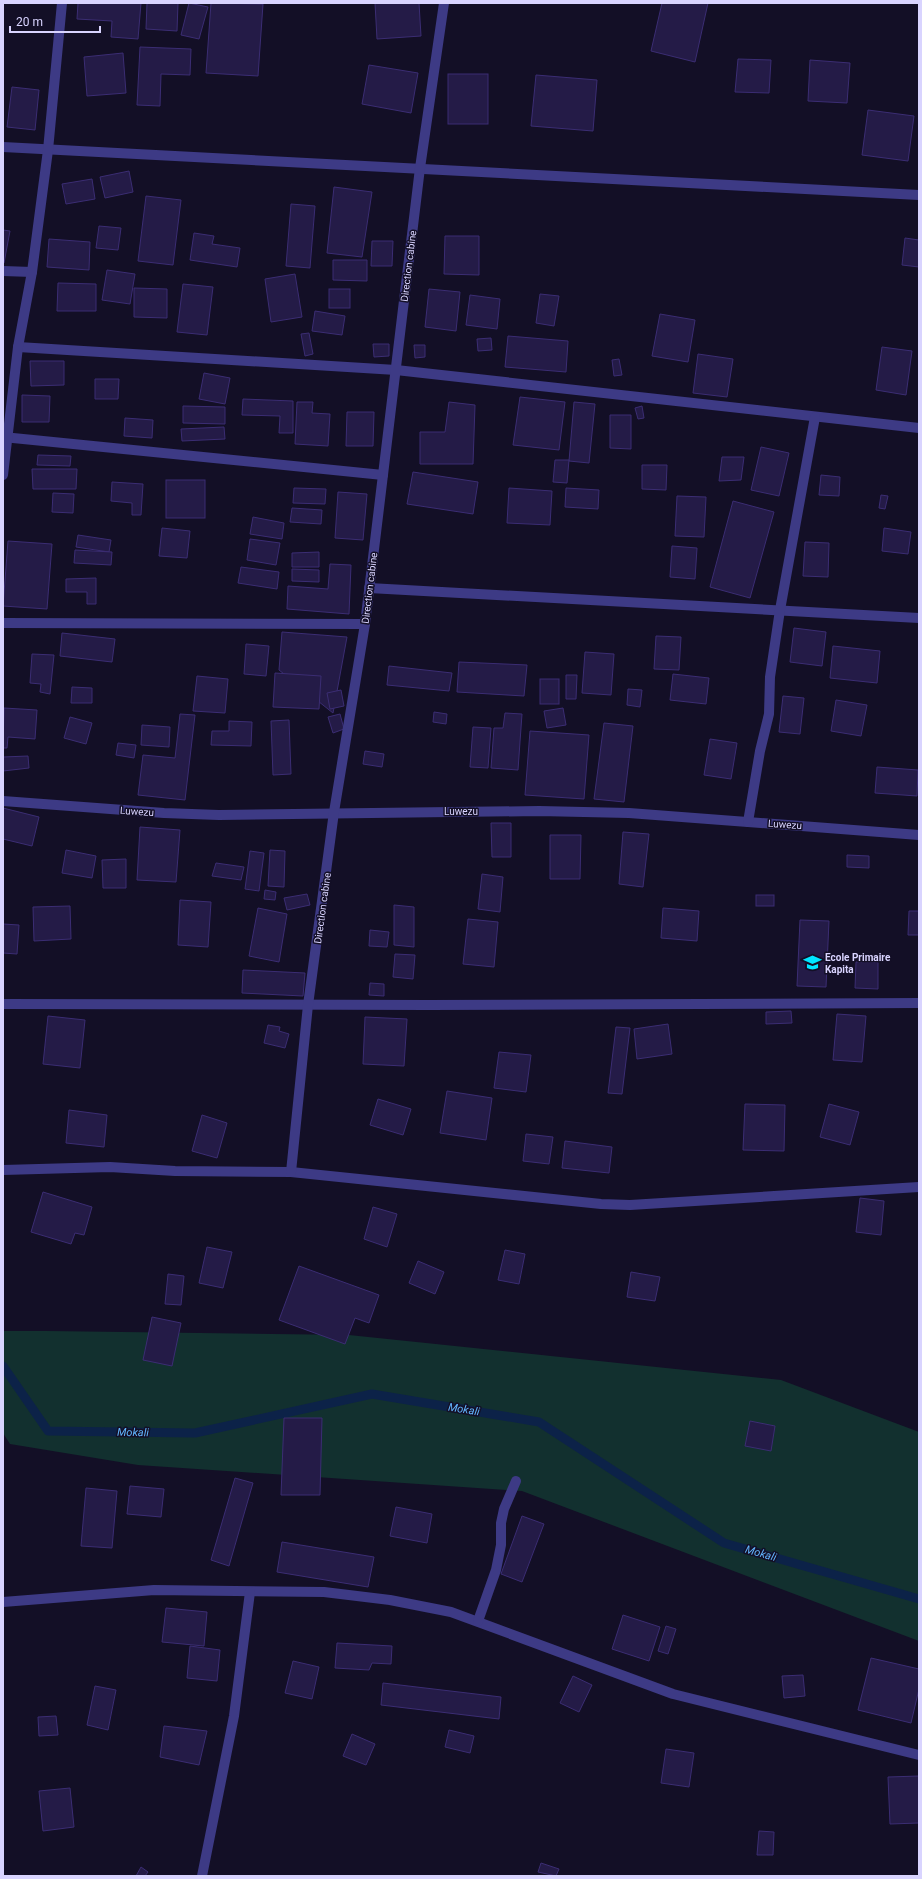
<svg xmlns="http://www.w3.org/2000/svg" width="922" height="1879" font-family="Roboto,sans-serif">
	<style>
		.green { fill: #12302f }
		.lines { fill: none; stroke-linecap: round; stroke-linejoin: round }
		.stream { stroke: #0c2248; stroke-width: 9 }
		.building { fill: #241b47; stroke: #3b2d73 }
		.minor { stroke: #3d3a85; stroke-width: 10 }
		.labels { text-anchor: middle; stroke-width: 3; stroke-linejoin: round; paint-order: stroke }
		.street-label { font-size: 10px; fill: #d9d4ff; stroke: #130f26 }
		.poi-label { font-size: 10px; font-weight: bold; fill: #d9d4ff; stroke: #130f26; text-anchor: start }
		.water-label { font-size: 11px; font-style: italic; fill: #62b6ff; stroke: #130f26 }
	</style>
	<rect width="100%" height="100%" fill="#130f26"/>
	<path class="green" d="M3 1331H47L349 1335 781 1380 919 1432V1641L522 1491 138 1465 10 1444 3 1433Z"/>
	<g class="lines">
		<path class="stream" d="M3 1366 48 1431 195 1433 372 1394 539 1422 724 1543 919 1599"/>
	</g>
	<g class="building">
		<path d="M78 3H141L138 39 111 37 112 21 77 19Z"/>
		<path d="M147 3H178L177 31 146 29Z"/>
		<path d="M189 3 208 7 199 39 181 35Z"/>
		<path d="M211 3 263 4 258 76 206 73Z"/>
		<path d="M375 3H419L421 36 377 39Z"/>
		<path d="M662 3H708L695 62 651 51Z"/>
		<path d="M140 47 191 49 190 75 161 74 160 106 137 105Z"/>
		<path d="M123 53 126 93 87 96 84 57Z"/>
		<path d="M738 59 771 60 769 93 735 92Z"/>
		<path d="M810 60 850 63 847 103 808 101Z"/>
		<path d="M369 65 418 73 411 113 362 104Z"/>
		<rect x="448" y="74" width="40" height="50"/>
		<path d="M536 75 597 80 593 131 531 126Z"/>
		<path d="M12 87 39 90 35 130 7 127Z"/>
		<path d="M868 110 914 116 908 161 862 155Z"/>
		<path d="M129 171 133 192 105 198 100 177Z"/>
		<path d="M92 179 95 199 66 204 62 184Z"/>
		<path d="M334 187 372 192 362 257 327 253Z"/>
		<path d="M146 196 181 200 173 265 138 261Z"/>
		<path d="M291 204 315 206 310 268 286 266Z"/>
		<path d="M99 226 121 228 118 250 96 248Z"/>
		<path d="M3 230 10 231 4 263H3Z"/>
		<path d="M194 233 214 236 212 244 240 248 237 267 190 260Z"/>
		<path d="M445 236H479V275L444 274Z"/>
		<path d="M905 238 919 240V267L902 265Z"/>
		<path d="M49 239 90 242 89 270 47 267Z"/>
		<path d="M372 241H393L392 266H371Z"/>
		<path d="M333 260H367V281L333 280Z"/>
		<path d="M107 270 135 274 130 304 102 300Z"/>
		<path d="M295 274 302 317 271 322 265 279Z"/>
		<path d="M58 283 96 284V311H57Z"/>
		<path d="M183 284 213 287 207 335 177 332Z"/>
		<path d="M134 288 167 289V318L134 317Z"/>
		<rect x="329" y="289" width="21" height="19"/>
		<path d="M429 289 460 292 456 331 425 327Z"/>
		<path d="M540 294 559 296 554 326 536 323Z"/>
		<path d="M470 295 500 299 497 329 466 325Z"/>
		<path d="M315 311 345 316 342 335 312 331Z"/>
		<path d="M660 314 695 320 688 362 652 356Z"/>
		<path d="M309 333 313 354 305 356 301 334Z"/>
		<path d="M508 336 568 341 566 372 505 367Z"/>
		<path d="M491 338 492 350 478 351 477 339Z"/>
		<path d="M373 344H389V356L374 357Z"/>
		<path d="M414 345H425V357L415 358Z"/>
		<path d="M882 347 912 351 906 395 876 390Z"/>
		<path d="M698 354 733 359 727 397 693 393Z"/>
		<path d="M619 359 622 375 614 376 612 360Z"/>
		<path d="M30 361H64V385L31 386Z"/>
		<path d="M204 373 230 378 225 404 199 399Z"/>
		<path d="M95 379H119L118 399H95Z"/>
		<path d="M22 395 50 396 49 422H22Z"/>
		<path d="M520 397 565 402 559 450 513 445Z"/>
		<path d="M243 399 293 401V433H279L280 416 242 415Z"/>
		<path d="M297 402H313L312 413 330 414 328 446 295 444Z"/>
		<path d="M449 402 475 405 473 464H420V432H445Z"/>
		<path d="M574 402 595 404 589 463 569 461Z"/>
		<path d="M183 406 225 407V424L183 423Z"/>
		<path d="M642 406 644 418 638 419 635 408Z"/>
		<path d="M347 412H374L373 446H346Z"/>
		<path d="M610 415H631V449L610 448Z"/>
		<path d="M125 418 153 420 152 438 124 436Z"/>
		<path d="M224 427 225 439 182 441 181 429Z"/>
		<path d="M761 447 789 453 779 496 751 490Z"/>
		<path d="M38 455 71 456 70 466 37 465Z"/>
		<path d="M722 457H744L741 480 719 481Z"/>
		<path d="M555 460H569L567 483 553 482Z"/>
		<path d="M642 465H667L666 490 642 489Z"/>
		<path d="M32 469H77L76 489H33Z"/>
		<path d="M413 472 478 482 473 514 407 504Z"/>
		<path d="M821 475 840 477 839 496 819 495Z"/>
		<rect x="166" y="480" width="39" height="38"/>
		<path d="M112 482 143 484 141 515H132V503L111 501Z"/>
		<path d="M294 488 326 489 325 504 293 503Z"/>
		<path d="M509 488 552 491 550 525 507 523Z"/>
		<path d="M566 488 599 490 598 509 565 507Z"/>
		<path d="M338 492 367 494 363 540 335 538Z"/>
		<path d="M53 493 74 494 73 513 52 512Z"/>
		<path d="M881 495 888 496 885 509 879 508Z"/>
		<path d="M677 496 706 497 704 537 675 536Z"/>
		<path d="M733 501 774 512 750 598 710 587Z"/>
		<path d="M292 508 322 510 321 524 290 522Z"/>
		<path d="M253 517 284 523 282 539 250 534Z"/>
		<path d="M162 528 190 531 187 558 159 556Z"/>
		<path d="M884 528 911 532 908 554 882 551Z"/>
		<path d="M78 535 111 540 109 552 76 547Z"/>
		<path d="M250 539 280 543 276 565 247 560Z"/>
		<path d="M8 541 52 544 47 609 3 606Z"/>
		<path d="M805 542 829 543 828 577 803 576Z"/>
		<path d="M672 546 697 548 695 579 670 577Z"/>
		<path d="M75 550 112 552 111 565 74 563Z"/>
		<path d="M319 552V567H292V553Z"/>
		<path d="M330 564 351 565 349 614 287 609 288 586 328 589Z"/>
		<path d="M241 567 279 572 277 589 238 583Z"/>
		<path d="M292 569 319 570V582L292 581Z"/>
		<path d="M96 578V604H87V592H66V579Z"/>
		<path d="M794 628 826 632 822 666 790 662Z"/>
		<path d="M282 632 347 637 333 713 279 670Z"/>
		<path d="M62 633 115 639 112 662 60 656Z"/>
		<path d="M656 636 681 637 679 670 654 669Z"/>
		<path d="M246 644 269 646 266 676 244 674Z"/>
		<path d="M833 646 880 651 877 683 830 678Z"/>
		<path d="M585 652 614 654 611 695 582 693Z"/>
		<path d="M32 654 54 655 50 694 40 692 41 684 30 683Z"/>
		<path d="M459 662 527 665 524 696 457 692Z"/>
		<path d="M389 666 452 673 449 691 387 685Z"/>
		<path d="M275 673 321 676 319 709 273 707Z"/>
		<path d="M673 674 709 678 706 704 670 700Z"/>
		<path d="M566 675H577L576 699H566Z"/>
		<path d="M197 676 228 679 225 713 193 711Z"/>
		<rect x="540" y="679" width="19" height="25"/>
		<path d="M72 687 92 688V703H71Z"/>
		<path d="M628 689 642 690 640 707 627 705Z"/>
		<path d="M341 690 344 706 330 709 327 693Z"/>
		<path d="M783 696 804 698 800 734 779 732Z"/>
		<path d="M836 700 867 705 861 736 831 731Z"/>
		<path d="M4 708 37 710 35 739 8 737 7 748H3Z"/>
		<path d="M563 708 566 725 547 728 544 711Z"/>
		<path d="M434 712 447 714 446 724 433 722Z"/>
		<path d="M505 713 522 714 518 770 491 768 494 728H503Z"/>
		<path d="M180 714 195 715 185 800 138 795 143 755 175 758Z"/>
		<path d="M340 714 344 729 333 733 328 717Z"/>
		<path d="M70 717 92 723 86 744 64 738Z"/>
		<path d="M289 720 291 774 273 775 271 721Z"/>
		<path d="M229 721 252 722 251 746 211 745 212 731H229Z"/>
		<path d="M604 723 633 726 624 802 594 799Z"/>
		<path d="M142 725 170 727 169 747 141 745Z"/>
		<path d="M473 727 491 728 488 768 470 767Z"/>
		<path d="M530 731 589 735 584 799 525 795Z"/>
		<path d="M710 739 737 743 731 779 704 775Z"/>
		<path d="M118 743 136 745 134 758 116 755Z"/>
		<path d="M365 751 384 754 382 767 363 764Z"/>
		<path d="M28 756 29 768 3 771V757Z"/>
		<path d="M877 767 918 770 917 796 875 793Z"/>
		<path d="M3 808 39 817 32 846 3 839Z"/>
		<path d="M491 823H511V857H492Z"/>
		<path d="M140 827 180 830 176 882 137 880Z"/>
		<path d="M623 832 649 834 643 887 619 884Z"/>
		<path d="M550 835H581L580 879H550Z"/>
		<path d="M66 850 96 856 92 878 62 873Z"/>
		<path d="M270 850 285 851 284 887 268 886Z"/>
		<path d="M250 851 264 853 259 891 245 889Z"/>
		<path d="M847 855 869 856V868L847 867Z"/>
		<path d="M126 859V888H103L102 860Z"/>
		<path d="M216 863 244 867 241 880 212 876Z"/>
		<path d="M482 874 503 877 500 912 478 909Z"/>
		<path d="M265 890 276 892 275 900 264 899Z"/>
		<path d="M307 894 310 905 287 910 284 898Z"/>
		<rect x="756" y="895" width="18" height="11"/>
		<path d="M180 900 211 902 208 947 178 945Z"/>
		<path d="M394 905 414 907V947L394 945Z"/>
		<path d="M70 906 71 939 34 941 33 907Z"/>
		<path d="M258 908 287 914 279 962 249 956Z"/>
		<path d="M663 908 699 911 697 941 661 938Z"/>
		<path d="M909 911H919V935H908Z"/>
		<path d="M468 919 498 922 494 967 463 964Z"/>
		<path d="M800 920 829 921 826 987 797 986Z"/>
		<path d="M3 924 19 925 17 954 3 953Z"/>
		<path d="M370 930 389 932 387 947 369 946Z"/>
		<path d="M395 954 415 955 413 979 393 977Z"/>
		<path d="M856 962H878V989L855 988Z"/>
		<path d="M243 970 305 973 303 996 242 993Z"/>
		<path d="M370 983 384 984V996L369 995Z"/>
		<path d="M791 1011 792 1023 766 1024V1012Z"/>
		<path d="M837 1014 866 1016 862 1062 833 1060Z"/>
		<path d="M48 1016 85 1020 80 1068 43 1064Z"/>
		<path d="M365 1017 407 1019 404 1066 363 1064Z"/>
		<path d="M668 1024 672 1054 637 1059 634 1029Z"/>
		<path d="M268 1025 280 1027 279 1031 289 1034 285 1048 264 1043Z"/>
		<path d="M616 1027 630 1028 622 1094 608 1093Z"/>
		<path d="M499 1052 531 1055 526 1092 494 1088Z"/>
		<path d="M447 1091 492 1098 486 1140 440 1133Z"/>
		<path d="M378 1099 411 1109 403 1135 370 1125Z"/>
		<path d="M745 1104 785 1105 784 1151 743 1150Z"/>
		<path d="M829 1104 859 1112 850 1145 820 1137Z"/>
		<path d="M69 1110 107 1115 104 1147 66 1143Z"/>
		<path d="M202 1115 227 1123 217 1158 192 1151Z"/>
		<path d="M526 1134 553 1137 549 1164 523 1161Z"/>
		<path d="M565 1141 612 1147 609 1173 562 1168Z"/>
		<path d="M43 1192 92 1207 84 1235 75 1233 71 1244 31 1232Z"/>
		<path d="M860 1198 884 1201 881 1235 856 1232Z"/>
		<path d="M373 1207 397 1214 387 1247 364 1239Z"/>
		<path d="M207 1247 232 1252 223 1288 199 1283Z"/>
		<path d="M505 1250 525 1254 519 1284 498 1280Z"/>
		<path d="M418 1261 444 1272 435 1294 409 1283Z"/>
		<path d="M299 1266 379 1295 369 1323 355 1318 345 1344 279 1320Z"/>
		<path d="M631 1272 660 1277 655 1301 627 1297Z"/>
		<path d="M168 1274 184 1276 181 1305 165 1304Z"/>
		<path d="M152 1317 181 1323 172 1366 143 1360Z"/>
		<path d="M284 1418H322L320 1495H281Z"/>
		<path d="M750 1421 775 1426 771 1451 745 1446Z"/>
		<path d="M235 1478 253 1483 229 1566 211 1560Z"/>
		<path d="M130 1486 164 1489 161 1517 127 1514Z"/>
		<path d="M86 1488 117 1491 112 1548 81 1546Z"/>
		<path d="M396 1507 432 1514 427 1543 390 1536Z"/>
		<path d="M522 1516 544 1524 522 1582 501 1574Z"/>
		<path d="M282 1542 374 1557 368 1587 277 1572Z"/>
		<path d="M166 1608 207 1612 204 1646 162 1642Z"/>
		<path d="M623 1615 660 1627 649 1661 612 1649Z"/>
		<path d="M666 1626 676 1629 668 1654 658 1651Z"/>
		<path d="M337 1643 392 1646 391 1664 372 1663 369 1670 335 1668Z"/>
		<path d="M190 1646 220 1650 217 1681 187 1678Z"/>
		<path d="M871 1658 919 1669V1689L911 1723 858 1710Z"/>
		<path d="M293 1661 319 1667 312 1699 285 1693Z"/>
		<path d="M803 1675 805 1696 784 1698 782 1676Z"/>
		<path d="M573 1676 592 1685 579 1712 560 1703Z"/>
		<path d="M383 1683 501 1697 499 1719 381 1705Z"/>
		<path d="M95 1686 116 1690 108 1730 87 1725Z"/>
		<path d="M56 1716 58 1735 39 1736 38 1717Z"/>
		<path d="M164 1726 207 1731 199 1765 160 1757Z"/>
		<path d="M449 1730 474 1736 470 1753 445 1747Z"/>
		<path d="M352 1734 375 1744 366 1765 343 1756Z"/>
		<path d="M666 1749 694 1753 689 1787 661 1783Z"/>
		<path d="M919 1776V1823L890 1824 888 1777Z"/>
		<path d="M70 1788 74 1827 43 1831 39 1791Z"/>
		<path d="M759 1831 774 1832 773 1855H757Z"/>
		<path d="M541 1863 559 1869 556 1876 538 1872Z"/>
		<path d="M141 1867 148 1872 145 1876H136Z"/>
	</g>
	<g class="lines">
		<g class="minor">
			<path d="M3 147 919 195"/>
			<path d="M3 271 32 272"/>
			<path d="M18 347 396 370 919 428"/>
			<path d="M3 437 383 475"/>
			<path d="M3 475 18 347 32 272 48 150 62 3"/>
			<path d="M369 588 919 618"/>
			<path d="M3 623 365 624"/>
			<path d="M3 801 164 813 219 815 539 811 629 813 919 835"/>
			<path d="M748 822 760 751 769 714 770 677 780 610 815 417"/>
			<path d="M3 1004 428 1005 919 1003"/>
			<path d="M3 1170 110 1167 175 1171 291 1172 601 1204 630 1205 919 1187"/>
			<path d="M291 1172 308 1005 334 812 365 624 420 168 444 3"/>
			<path d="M3 1602 154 1590 324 1592 390 1600 451 1612 673 1694 919 1755"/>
			<path d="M478 1621 496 1570 501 1545V1523L504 1509 516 1481"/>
			<path d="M202 1876 234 1716 250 1592"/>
		</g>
	</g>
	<defs>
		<symbol id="school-bare" viewBox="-9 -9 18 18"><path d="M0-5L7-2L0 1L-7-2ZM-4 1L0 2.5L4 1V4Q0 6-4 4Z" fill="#00e5ff" stroke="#130f26" stroke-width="2.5" paint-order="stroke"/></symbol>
	</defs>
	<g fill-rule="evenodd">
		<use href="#school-bare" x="800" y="950" width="25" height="25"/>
	</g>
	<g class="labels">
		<g class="street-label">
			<text transform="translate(408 266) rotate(-83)" y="4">Direction cabine</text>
			<text transform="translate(369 588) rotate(-83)" y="4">Direction cabine</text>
			<text transform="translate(137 811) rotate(4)" y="4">Luwezu</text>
			<text x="461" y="815">Luwezu</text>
			<text transform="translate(785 824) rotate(4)" y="4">Luwezu</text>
			<text transform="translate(322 908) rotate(-82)" y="4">Direction cabine</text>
		</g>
		<g class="poi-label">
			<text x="825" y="961">Ecole Primaire<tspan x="825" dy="12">Kapita</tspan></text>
		</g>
		<g class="water-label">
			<text transform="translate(464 1409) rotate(9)" y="4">Mokali</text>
			<text transform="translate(133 1432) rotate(1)" y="4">Mokali</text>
			<text transform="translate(761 1553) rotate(16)" y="4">Mokali</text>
		</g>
	</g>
	<rect width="922" height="1879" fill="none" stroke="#d9d4ff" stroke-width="8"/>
	<path d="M10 26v6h90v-6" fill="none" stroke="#d9d4ff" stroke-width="2"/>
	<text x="16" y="26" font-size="12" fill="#d9d4ff" stroke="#130f26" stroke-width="3" paint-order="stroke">20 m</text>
</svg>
